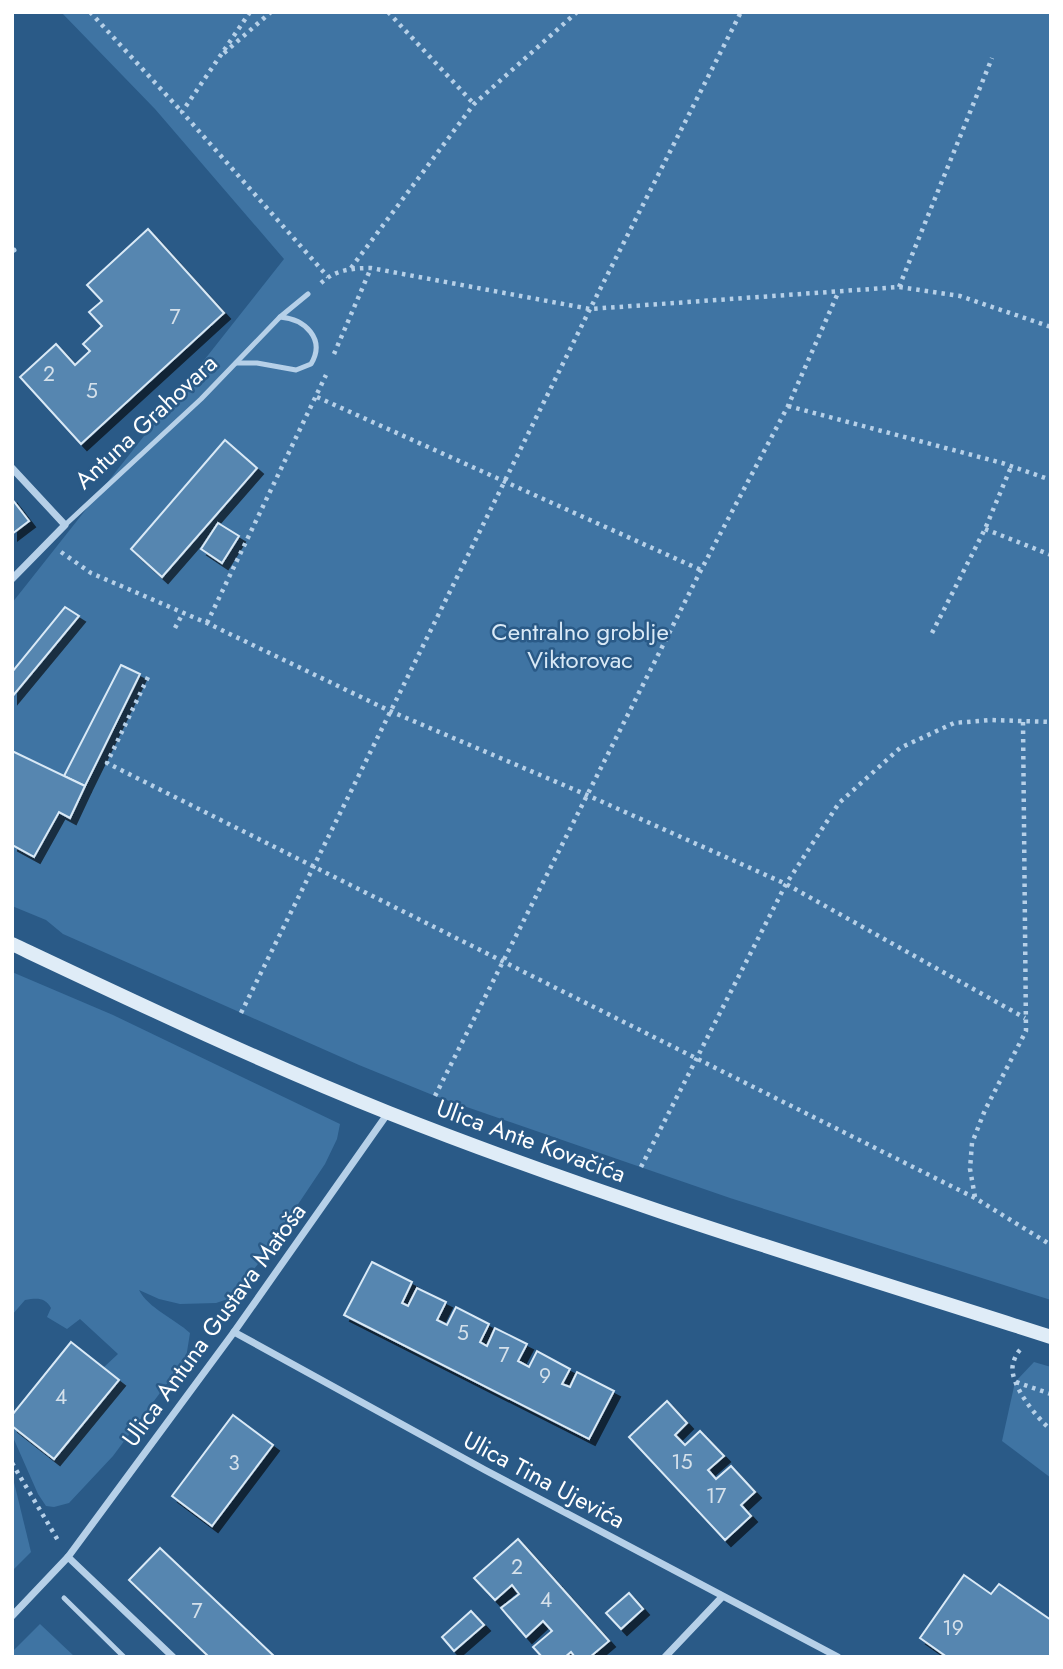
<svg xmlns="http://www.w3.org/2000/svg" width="1063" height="1669" font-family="Jost,sans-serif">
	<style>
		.green { fill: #3f74a3 }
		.building { fill: #5686b0; stroke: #d9e9f6; stroke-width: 2; filter: url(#shadow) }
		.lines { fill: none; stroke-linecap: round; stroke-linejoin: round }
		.path { stroke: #b6d0e8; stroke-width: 4.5; stroke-dasharray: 3.5 5; stroke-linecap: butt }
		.service { stroke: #b6d0e8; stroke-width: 5 }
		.minor { stroke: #b6d0e8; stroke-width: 7 }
		.secondary { stroke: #dfecf7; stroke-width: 14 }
		.labels { text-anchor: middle; stroke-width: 5; stroke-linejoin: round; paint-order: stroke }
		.number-label { font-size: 21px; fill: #d5e1eb }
		.street-label { font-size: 24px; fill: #fff; stroke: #2a5a87 }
		.park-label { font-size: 24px; fill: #d9e9f6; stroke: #2a5a87 }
	</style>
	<defs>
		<filter id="shadow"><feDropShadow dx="6" dy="6" stdDeviation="0" flood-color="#0009"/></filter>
	</defs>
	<rect width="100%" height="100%" fill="#2a5a87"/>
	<g class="green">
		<path d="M61 12H1051V1300L730 1198 435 1096 359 1065 63 934 46 920 12 906V603L284 259 155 109Z"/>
		<path d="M12 972 113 1015 340 1124 337 1139 325 1164 258 1264 231 1298 216 1303 180 1304 159 1299 139 1290C148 1308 175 1319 190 1333L186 1358 113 1456 69 1503 54 1507 46 1506 38 1494 12 1435V1426L54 1459 118 1380 103 1368 118 1354 80 1319 67 1329 47 1317 51 1308C45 1297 37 1298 25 1300L12 1315Z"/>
		<path d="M1034 1362 1051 1367V1478L1002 1441 1015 1382Z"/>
		<path d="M12 1474 31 1552 12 1571Z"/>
		<path d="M40 1624 75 1657H12V1652Z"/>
	</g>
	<g class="building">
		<path d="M148 229 224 313 81 444 20 377 56 344 75 365 90 351 83 344 102 326 89 312 102 301 87 285Z"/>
		<path d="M225 440 257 468 162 577 131 549Z"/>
		<path d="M12 499 29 521 12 534Z"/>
		<path d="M218 523 239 536 222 563 201 549Z"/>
		<path d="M65 607 79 616 12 697V672Z"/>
		<path d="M121 665 140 674 85 786 64 776Z"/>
		<path d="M12 751 85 786 70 818 59 812 34 857 12 845Z"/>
		<path d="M372 1262 412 1282 402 1303 408 1306 417 1288 446 1302 437 1320 447 1325 456 1307 489 1324 480 1342 487 1346 495 1328 527 1344 518 1361 529 1367 537 1351 570 1369 562 1384 570 1387 577 1372 614 1391 589 1439 344 1315Z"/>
		<path d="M71 1342 119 1380 54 1459 12 1426V1415Z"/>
		<path d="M667 1401 687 1423 675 1435 685 1445 700 1431 724 1456 708 1470 716 1479 731 1466 755 1492 741 1505 751 1516 725 1540 629 1437Z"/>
		<path d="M233 1415 273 1445 212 1526 172 1496Z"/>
		<path d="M518 1539 609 1641 590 1657H575L571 1652 565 1657H542L533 1647 552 1631 543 1621 526 1637 501 1608 519 1594 512 1585 495 1600 474 1578Z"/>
		<path d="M160 1548 275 1657H209L129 1580Z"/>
		<path d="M964 1575 991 1594 999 1584 1051 1620V1657H947L920 1638Z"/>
		<path d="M629 1593 643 1609 621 1629 606 1613Z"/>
		<path d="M471 1611 484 1625 454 1651 442 1637Z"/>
	</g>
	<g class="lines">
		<g class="path">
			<path d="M90 12 182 112"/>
			<path d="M250 12 182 112 328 277"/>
			<path d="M388 12 474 104"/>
			<path d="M224 53 271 12"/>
			<path d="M351 268 474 104 577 12"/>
			<path d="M321 283C335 270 352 268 371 268L590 309 899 287 960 296 1051 327"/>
			<path d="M899 287 992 58"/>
			<path d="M334 354 371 268"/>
			<path d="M317 397 701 570"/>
			<path d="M788 406 1002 463 1051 480"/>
			<path d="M985 529 1051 555"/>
			<path d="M61 552 91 573 207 623 390 711 587 795 786 884 1025 1018"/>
			<path d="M207 623 326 375"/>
			<path d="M175 628 183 613"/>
			<path d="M932 633 985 529 1011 467"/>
			<path d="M148 677 107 763 975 1198 1051 1245"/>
			<path d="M241 1013 590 309 741 12"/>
			<path d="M435 1096 701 570 788 406 838 293"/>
			<path d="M641 1167 786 884 839 803 900 748 954 723 991 720 1051 722"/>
			<path d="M975 1197 970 1169 972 1143 985 1110 1026 1031 1023 722"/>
			<path d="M1020 1350C1017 1353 1014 1359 1013 1364 1008 1383 1037 1418 1051 1430"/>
			<path d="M1016 1382 1051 1394"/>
			<path d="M12 1463 59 1542"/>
		</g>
		<g class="service">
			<path d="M12 251 14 250"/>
			<path d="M236 363H257L296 370 311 364C326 339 305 319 280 317"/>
			<path d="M65 525 201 399 280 317 308 294"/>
			<path d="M64 1598 124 1657"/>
		</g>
		<g class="minor">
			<path d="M12 468 65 525 12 579"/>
			<path d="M234 1332 485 1470 838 1657"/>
			<path d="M68 1557 173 1657"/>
			<path d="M12 1616 68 1557 234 1332 388 1113"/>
			<path d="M665 1657 722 1597"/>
		</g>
		<path class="secondary" d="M12 944C137 1003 261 1062 389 1113 606 1199 829 1266 1051 1337"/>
	</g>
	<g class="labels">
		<g class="number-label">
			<text x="175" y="324">7</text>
			<text x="49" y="381">2</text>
			<text x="92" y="398">5</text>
			<text x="463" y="1340">5</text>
			<text x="504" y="1362">7</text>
			<text x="545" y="1383">9</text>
			<text x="61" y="1404">4</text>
			<text x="682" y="1469">15</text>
			<text x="234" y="1470">3</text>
			<text x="716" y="1503">17</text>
			<text x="517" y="1574">2</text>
			<text x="546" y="1607">4</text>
			<text x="197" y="1618">7</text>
			<text x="953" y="1635">19</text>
		</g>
		<g class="street-label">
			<text transform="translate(146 422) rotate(-43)" y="8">Antuna Grahovara</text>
			<text transform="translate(531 1141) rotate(20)" y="8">Ulica Ante Kovačića</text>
			<text transform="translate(214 1325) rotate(-54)" y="8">Ulica Antuna Gustava Matoša</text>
			<text transform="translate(544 1480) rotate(28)" y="8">Ulica Tina Ujevića</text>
		</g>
		<g class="park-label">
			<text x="580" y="640">Centralno groblje<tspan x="580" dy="28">Viktorovac</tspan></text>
		</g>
	</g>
	<rect width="1063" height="1669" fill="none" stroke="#ffffff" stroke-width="28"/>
</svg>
